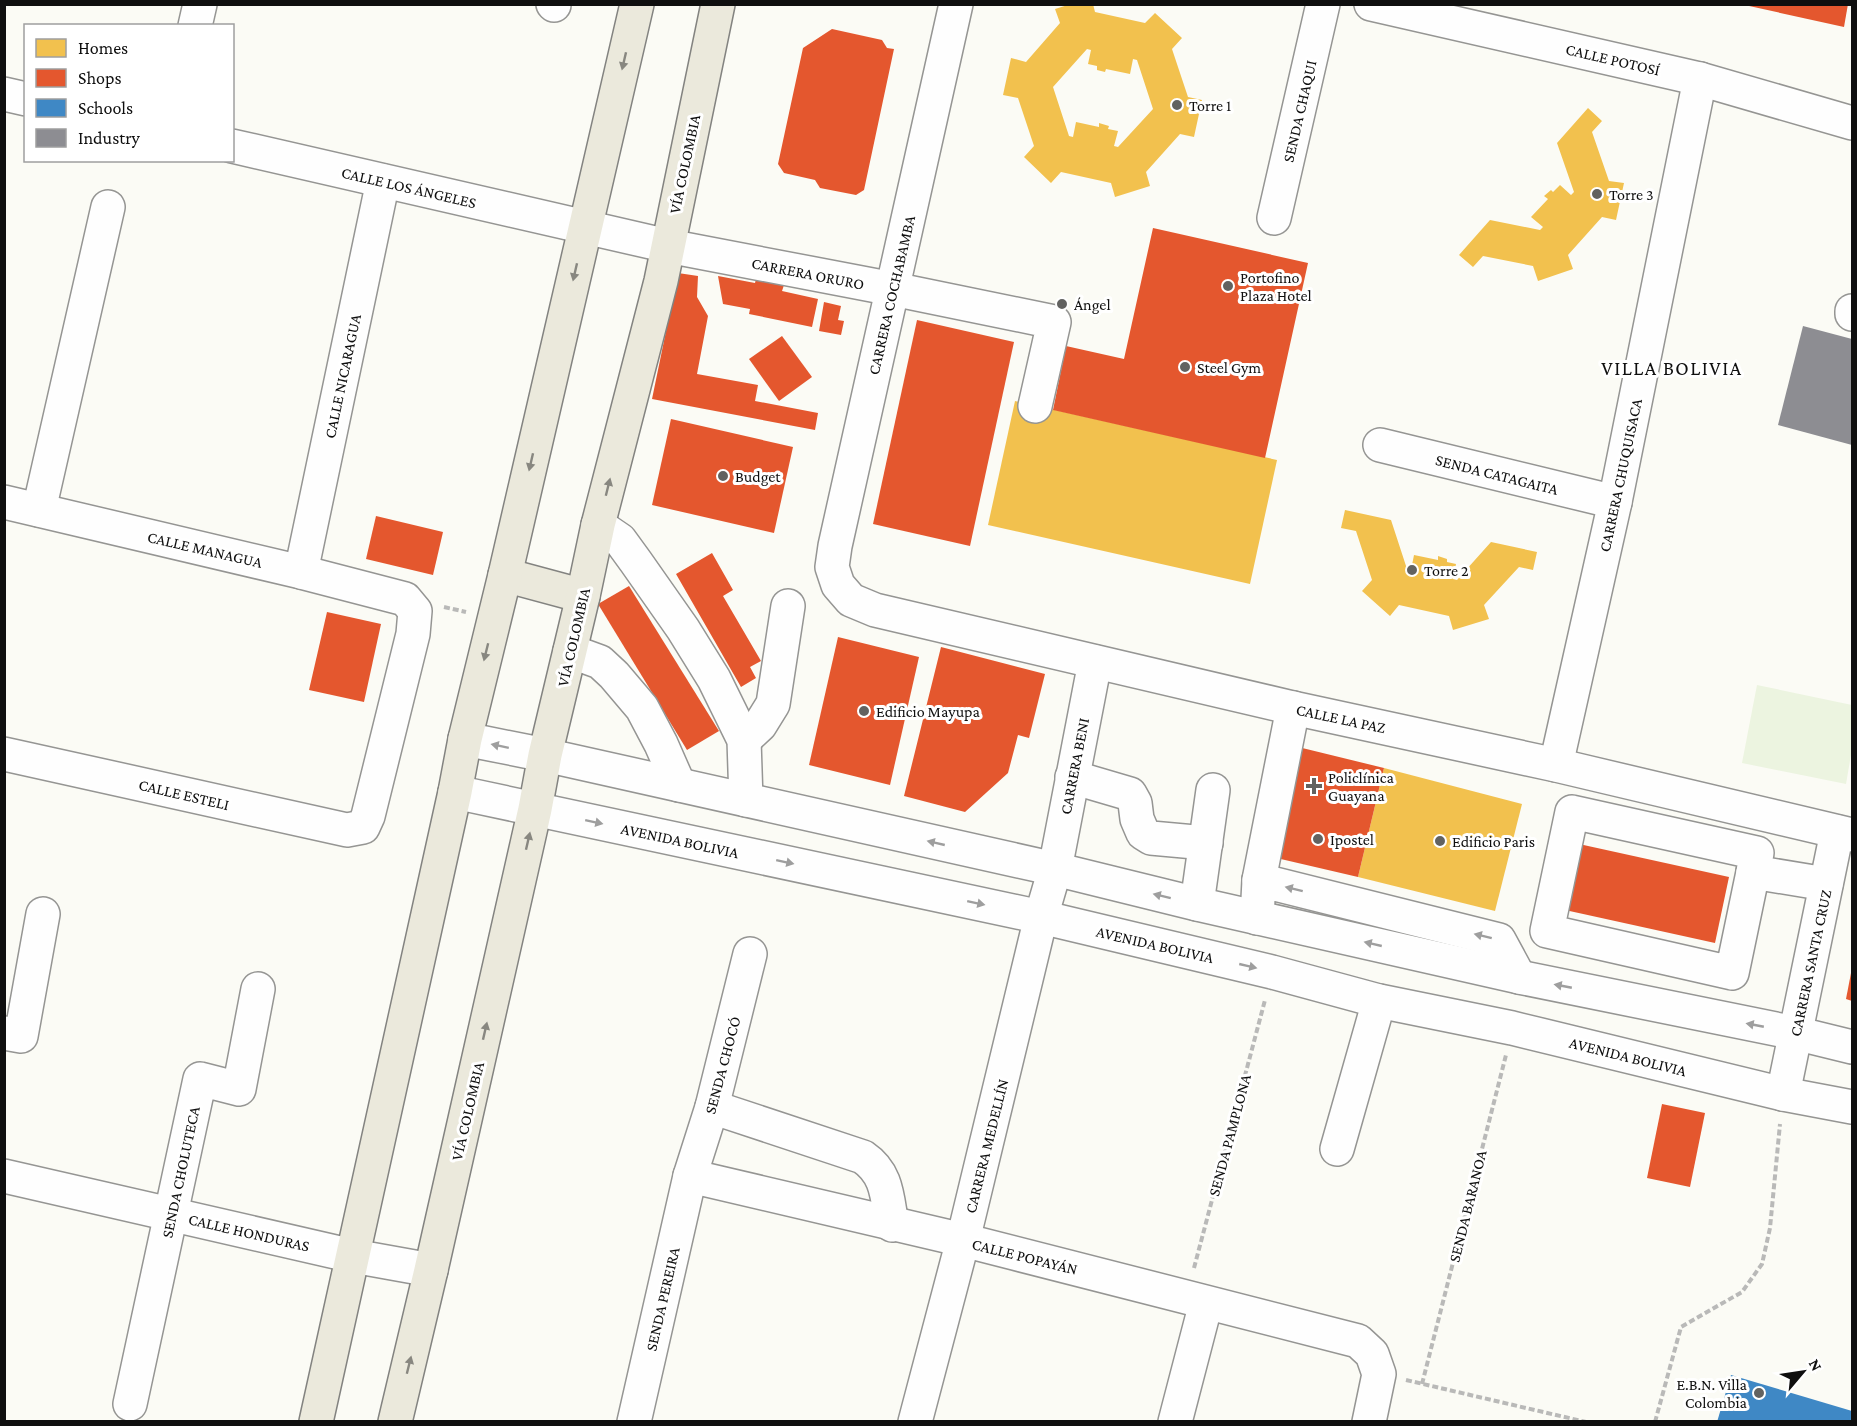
<svg xmlns="http://www.w3.org/2000/svg" width="1857" height="1426" font-family="'Crimson Pro',serif">
	<style>
		.pitch { fill: #ecf4e0 }
		.homes { fill: #f2c14e; fill-rule: evenodd }
		.shops { fill: #e4572e }
		.schools { fill: #3f88c5 }
		.industry { fill: #8d8d92 }
		.lines { fill: none; stroke-linecap: round; stroke-linejoin: round }
		.minor-casing { stroke: #959593; stroke-width: 36 }
		.major-casing { stroke: #838380; stroke-width: 36 }
		.path { stroke: #b9b9b8; stroke-width: 4; stroke-dasharray: 6 3; stroke-linecap: butt }
		.minor { stroke: #fefefe; stroke-width: 33 }
		.major { stroke: #ebe9dc; stroke-width: 33 }
		.oneway { fill: #888780 }
		.oneway2 { fill: #9e9e9e }
		.poi-dot { fill: #626260; stroke: #fff; stroke-width: 2 }
		.labels { text-anchor: middle; stroke-width: 6; stroke-linejoin: round; paint-order: stroke }
		.street-label { font-size: 16px; fill: #0f0f0f; stroke: #fff }
		.poi-label { font-size: 16px; fill: #0f0f0f; stroke: #fff; text-anchor: start }
		.quarter-label { font-size: 20px; letter-spacing: 1.5px; fill: #0f0f0f; stroke: #fff }
	</style>
	<rect width="100%" height="100%" fill="#fbfbf5"/>
	<path class="pitch" d="M1757 685 1852 705V749L1846 784 1742 763Z"/>
	<g class="homes">
		<path d="M1071 4H1093L1095 12 1145 23 1155 13 1182 38 1172 49 1188 97 1202 100 1194 137 1180 134 1146 172 1150 186 1115 197 1111 183 1061 172 1051 183 1024 157 1034 146 1018 98 1003 95 1011 58 1026 62 1060 23 1055 9ZM1087 49 1091 50 1088 64 1097 66V70L1105 72 1106 69 1130 74 1133 59 1137 60 1153 109 1118 147 1114 146 1118 131 1108 129 1109 126 1099 123V127L1076 122 1073 137 1069 136 1053 87Z"/>
		<path d="M1588 108 1602 121 1592 132 1609 181 1624 183 1616 220 1602 217 1568 255 1573 269 1538 281 1533 266 1483 256 1473 267 1459 255 1490 220 1540 230 1543 227 1531 217 1548 199 1544 196 1551 190 1553 192 1560 185 1571 195 1574 192 1557 143Z"/>
		<path d="M1015 401 1277 460 1250 584 988 525Z"/>
		<path d="M1345 510 1391 520 1407 569 1411 570 1414 555 1438 560V556L1447 559V562L1456 564 1453 579 1457 580 1491 542 1537 552 1533 570 1519 567 1484 605 1489 619 1453 630 1449 616 1399 605 1390 616 1362 591 1372 580 1356 531 1341 528Z"/>
		<path d="M1384 768 1522 804 1495 911 1358 877Z"/>
	</g>
	<g class="shops">
		<path d="M1740 4H1848L1844 27Z"/>
		<path d="M832 29 882 40 887 48 894 49 864 190 856 195 820 188 815 180 784 173 778 164 803 48Z"/>
		<path d="M1153 228 1308 263 1265 458 1053 410 1066 346 1124 359Z"/>
		<path d="M678 273 698 276 697 297 708 316 697 374 758 385 755 401 818 413 815 430 652 399Z"/>
		<path d="M718 276 755 283 756 279 784 285 782 291 818 299 812 327 749 314 750 309 723 304Z"/>
		<path d="M824 302 841 306 838 320 844 321 841 335 819 331Z"/>
		<path d="M917 320 1014 342 970 546 873 524Z"/>
		<path d="M782 336 812 377 779 401 749 359Z"/>
		<path d="M671 419 793 447 774 533 652 505Z"/>
		<path d="M376 516 443 532 433 575 366 559Z"/>
		<path d="M712 553 733 590 723 596 761 661 750 667 756 678 741 687 676 574Z"/>
		<path d="M629 586 719 731 687 750 598 604Z"/>
		<path d="M327 612 381 624 364 702 309 690Z"/>
		<path d="M838 637 919 657 890 785 809 765Z"/>
		<path d="M941 647 1045 674 1029 738 1018 735 1008 773 965 812 904 796Z"/>
		<path d="M1290 745 1384 768 1358 877 1264 855Z"/>
		<path d="M1579 844 1729 877 1715 943 1565 910Z"/>
		<path d="M1851 973H1852V1001L1846 999Z"/>
		<path d="M1662 1104 1705 1113 1690 1187 1647 1178Z"/>
	</g>
	<path class="schools" d="M1731 1375 1852 1411V1422H1717Z"/>
	<path class="industry" d="M1803 326 1852 339V445L1778 425Z"/>
	<g class="lines">
		<defs>
			<g id="minor">
				<path d="M553 4 554 5"/>
				<path d="M956 4 835 546 832 567 838 585 851 600 875 610 1293 708 1556 765 1852 835"/>
				<path d="M1371 4 1700 79 1852 123"/>
				<path d="M195 26 200 4"/>
				<path d="M4 94 26 99"/>
				<path d="M232 146 668 246 893 289 1054 322 1035 406"/>
				<path d="M1274 218 1323 4"/>
				<path d="M1852 314V311"/>
				<path d="M1380 445 1615 502"/>
				<path d="M4 502 301 572 405 599 415 611 413 634 368 816 363 827 347 830 4 754"/>
				<path d="M39 510 108 207"/>
				<path d="M598 525 620 540 636 562 683 629 714 679 744 740 746 800"/>
				<path d="M301 572 383 181"/>
				<path d="M570 651 600 662 614 675 642 708 661 744 679 785"/>
				<path d="M465 739 545 755 1055 869 1197 904 1519 977 1795 1033 1852 1047"/>
				<path d="M744 740 760 725 773 704 788 606"/>
				<path d="M1556 765 1615 502 1700 79"/>
				<path d="M1072 777 1130 794 1135 803 1137 819 1143 833 1151 838 1206 843"/>
				<path d="M455 792 1041 917 1272 972 1379 1001 1512 1028 1783 1094 1852 1107"/>
				<path d="M1572 812 1757 853 1732 973 1547 931Z"/>
				<path d="M1753 872 1826 884"/>
				<path d="M1259 880 1293 708"/>
				<path d="M1197 904 1213 790"/>
				<path d="M1257 918 1259 880 1499 940 1519 977"/>
				<path d="M4 1033 21 1036 43 914"/>
				<path d="M1783 1094 1837 832"/>
				<path d="M712 1107 863 1157C888 1174 887 1198 892 1225"/>
				<path d="M1337 1149 1379 1001"/>
				<path d="M4 1176 353 1256 431 1270"/>
				<path d="M690 1176 963 1240 1358 1341 1372 1354 1379 1374 1369 1422"/>
				<path d="M130 1404 200 1079 239 1089 258 989"/>
				<path d="M634 1422 690 1176 712 1107 750 954"/>
				<path d="M915 1422 963 1240 1041 917 1055 869 1095 662"/>
				<path d="M1175 1422 1206 1303"/>
			</g>
			<g id="major">
				<path d="M505 575 583 596"/>
				<path d="M316 1422 455 792 465 739 505 575 637 4"/>
				<path d="M395 1422 431 1270 535 809 545 755 583 596 598 525 661 281 718 4"/>
			</g>
		</defs>
		<use href="#minor" class="minor-casing"/>
		<use href="#major" class="major-casing"/>
		<g class="path">
			<path d="M444 607 466 612"/>
			<path d="M1194 1268 1265 1000"/>
			<path d="M1406 1380 1586 1422"/>
			<path d="M1422 1384 1506 1055"/>
			<path d="M1655 1422 1681 1327 1742 1292 1762 1264 1770 1228 1780 1124"/>
		</g>
		<use href="#minor" class="minor"/>
		<use href="#major" class="major"/>
	</g>
	<defs><path id="oneway-solid" d="M-6-.8H1V-3.2L6.5 0L1 3.2V.8H-6Z" transform="scale(1.5)"/></defs>
	<g class="oneway">
		<use href="#oneway-solid" transform="translate(624 61) rotate(103)"/>
		<use href="#oneway-solid" transform="translate(575 272) rotate(103)"/>
		<use href="#oneway-solid" transform="translate(531 462) rotate(103)"/>
		<use href="#oneway-solid" transform="translate(608 487) rotate(-76)"/>
		<use href="#oneway-solid" transform="translate(486 652) rotate(104)"/>
		<use href="#oneway-solid" transform="translate(528 841) rotate(-77)"/>
		<use href="#oneway-solid" transform="translate(485 1031) rotate(-77)"/>
		<use href="#oneway-solid" transform="translate(409 1365) rotate(-76)"/>
	</g>
	<g class="oneway2">
		<use href="#oneway-solid" transform="translate(500 746) rotate(-168)"/>
		<use href="#oneway-solid" transform="translate(594 822) rotate(12)"/>
		<use href="#oneway-solid" transform="translate(936 843) rotate(-167)"/>
		<use href="#oneway-solid" transform="translate(785 862) rotate(12)"/>
		<use href="#oneway-solid" transform="translate(1294 889) rotate(-166)"/>
		<use href="#oneway-solid" transform="translate(1162 896) rotate(-166)"/>
		<use href="#oneway-solid" transform="translate(976 903) rotate(12)"/>
		<use href="#oneway-solid" transform="translate(1483 936) rotate(-166)"/>
		<use href="#oneway-solid" transform="translate(1373 944) rotate(-167)"/>
		<use href="#oneway-solid" transform="translate(1248 966) rotate(13)"/>
		<use href="#oneway-solid" transform="translate(1563 986) rotate(-169)"/>
		<use href="#oneway-solid" transform="translate(1755 1025) rotate(-169)"/>
	</g>
	<g class="poi-dot">
		<circle cx="1177" cy="105" r="6"/>
		<circle cx="1597" cy="194" r="6"/>
		<circle cx="1228" cy="286" r="6"/>
		<circle cx="1062" cy="304" r="6"/>
		<circle cx="1185" cy="367" r="6"/>
		<circle cx="723" cy="476" r="6"/>
		<circle cx="1412" cy="570" r="6"/>
		<circle cx="864" cy="711" r="6"/>
		<path d="M1311 777h6v6h6v6h-6v6h-6v-6h-6v-6h6z"/>
		<circle cx="1318" cy="839" r="6"/>
		<circle cx="1440" cy="841" r="6"/>
		<circle cx="1759" cy="1393" r="6"/>
	</g>
	<g class="labels">
		<g class="street-label">
			<text transform="translate(1613 59) rotate(13)" y="6">CALLE POTOSÍ</text>
			<text transform="translate(1299 111) rotate(-77)" y="6">SENDA CHAQUI</text>
			<text transform="translate(684 164) rotate(-78)" y="6">VÍA COLOMBIA</text>
			<text transform="translate(409 187) rotate(13)" y="6">CALLE LOS ÁNGELES</text>
			<text transform="translate(808 273) rotate(11)" y="6">CARRERA ORURO</text>
			<text transform="translate(891 295) rotate(-77)" y="6">CARRERA COCHABAMBA</text>
			<text transform="translate(342 376) rotate(-78)" y="6">CALLE NICARAGUA</text>
			<text transform="translate(1497 474) rotate(14)" y="6">SENDA CATAGAITA</text>
			<text transform="translate(1620 475) rotate(-78)" y="6">CARRERA CHUQUISACA</text>
			<text transform="translate(205 549) rotate(13)" y="6">CALLE MANAGUA</text>
			<text transform="translate(573 637) rotate(-77)" y="6">VÍA COLOMBIA</text>
			<text transform="translate(1341 718) rotate(12)" y="6">CALLE LA PAZ</text>
			<text transform="translate(1074 766) rotate(-79)" y="6">CARRERA BENI</text>
			<text transform="translate(184 794) rotate(13)" y="6">CALLE ESTELI</text>
			<text transform="translate(680 840) rotate(12)" y="6">AVENIDA BOLIVIA</text>
			<text transform="translate(1155 944) rotate(13)" y="6">AVENIDA BOLIVIA</text>
			<text transform="translate(1810 963) rotate(-78)" y="6">CARRERA SANTA CRUZ</text>
			<text transform="translate(1628 1056) rotate(14)" y="6">AVENIDA BOLIVIA</text>
			<text transform="translate(722 1065) rotate(-75)" y="6">SENDA CHOCÓ</text>
			<text transform="translate(467 1111) rotate(-77)" y="6">VÍA COLOMBIA</text>
			<text transform="translate(1229 1135) rotate(-75)" y="6">SENDA PAMPLONA</text>
			<text transform="translate(986 1146) rotate(-76)" y="6">CARRERA MEDELLÍN</text>
			<text transform="translate(180 1172) rotate(-78)" y="6">SENDA CHOLUTECA</text>
			<text transform="translate(1467 1206) rotate(-76)" y="6">SENDA BARANOA</text>
			<text transform="translate(249 1232) rotate(13)" y="6">CALLE HONDURAS</text>
			<text transform="translate(1025 1256) rotate(14)" y="6">CALLE POPAYÁN</text>
			<text transform="translate(662 1299) rotate(-77)" y="6">SENDA PEREIRA</text>
		</g>
		<g class="poi-label">
			<text x="1189" y="111">Torre 1</text>
			<text x="1609" y="200">Torre 3</text>
			<text x="1240" y="283">Portofino<tspan x="1240" dy="18">Plaza Hotel</tspan></text>
			<text x="1074" y="310">Ángel</text>
			<text x="1197" y="373">Steel Gym</text>
			<text x="735" y="482">Budget</text>
			<text x="1424" y="576">Torre 2</text>
			<text x="876" y="717">Edificio Mayupa</text>
			<text x="1328" y="783">Policlínica<tspan x="1328" dy="18">Guayana</tspan></text>
			<text x="1330" y="845">Ipostel</text>
			<text x="1452" y="847">Edificio Paris</text>
			<text x="1747" y="1390" text-anchor="end">E.B.N. Villa<tspan x="1747" dy="18">Colombia</tspan></text>
		</g>
		<g class="quarter-label">
			<text x="1672" y="375">VILLA BOLIVIA</text>
		</g>
	</g>
	<rect width="1857" height="1426" fill="none" stroke="#0f0f0f" stroke-width="12"/>
	<rect x="24" y="24" width="210" height="138" fill="#ffffff" stroke="#9f9f9f" stroke-width="1.5"/>
	<rect x="36" y="39" width="30" height="18" fill="#f2c14e" stroke="#9f9f9f" stroke-width="1.5"/>
	<text x="78" y="54" font-size="18" fill="#0f0f0f">Homes</text>
	<rect x="36" y="69" width="30" height="18" fill="#e4572e" stroke="#9f9f9f" stroke-width="1.5"/>
	<text x="78" y="84" font-size="18" fill="#0f0f0f">Shops</text>
	<rect x="36" y="99" width="30" height="18" fill="#3f88c5" stroke="#9f9f9f" stroke-width="1.5"/>
	<text x="78" y="114" font-size="18" fill="#0f0f0f">Schools</text>
	<rect x="36" y="129" width="30" height="18" fill="#8d8d92" stroke="#9f9f9f" stroke-width="1.5"/>
	<text x="78" y="144" font-size="18" fill="#0f0f0f">Industry</text>
	<g transform="translate(1803 1372) rotate(61)" stroke="#ffffff" stroke-width="4.5" paint-order="stroke">
	<path d="M0-4.5L10 22L0 15L-10 22Z" fill="#0f0f0f"/>
	<text y="-9" font-size="16" font-weight="bold" text-anchor="middle" fill="#0f0f0f">N</text>
	</g>
</svg>
